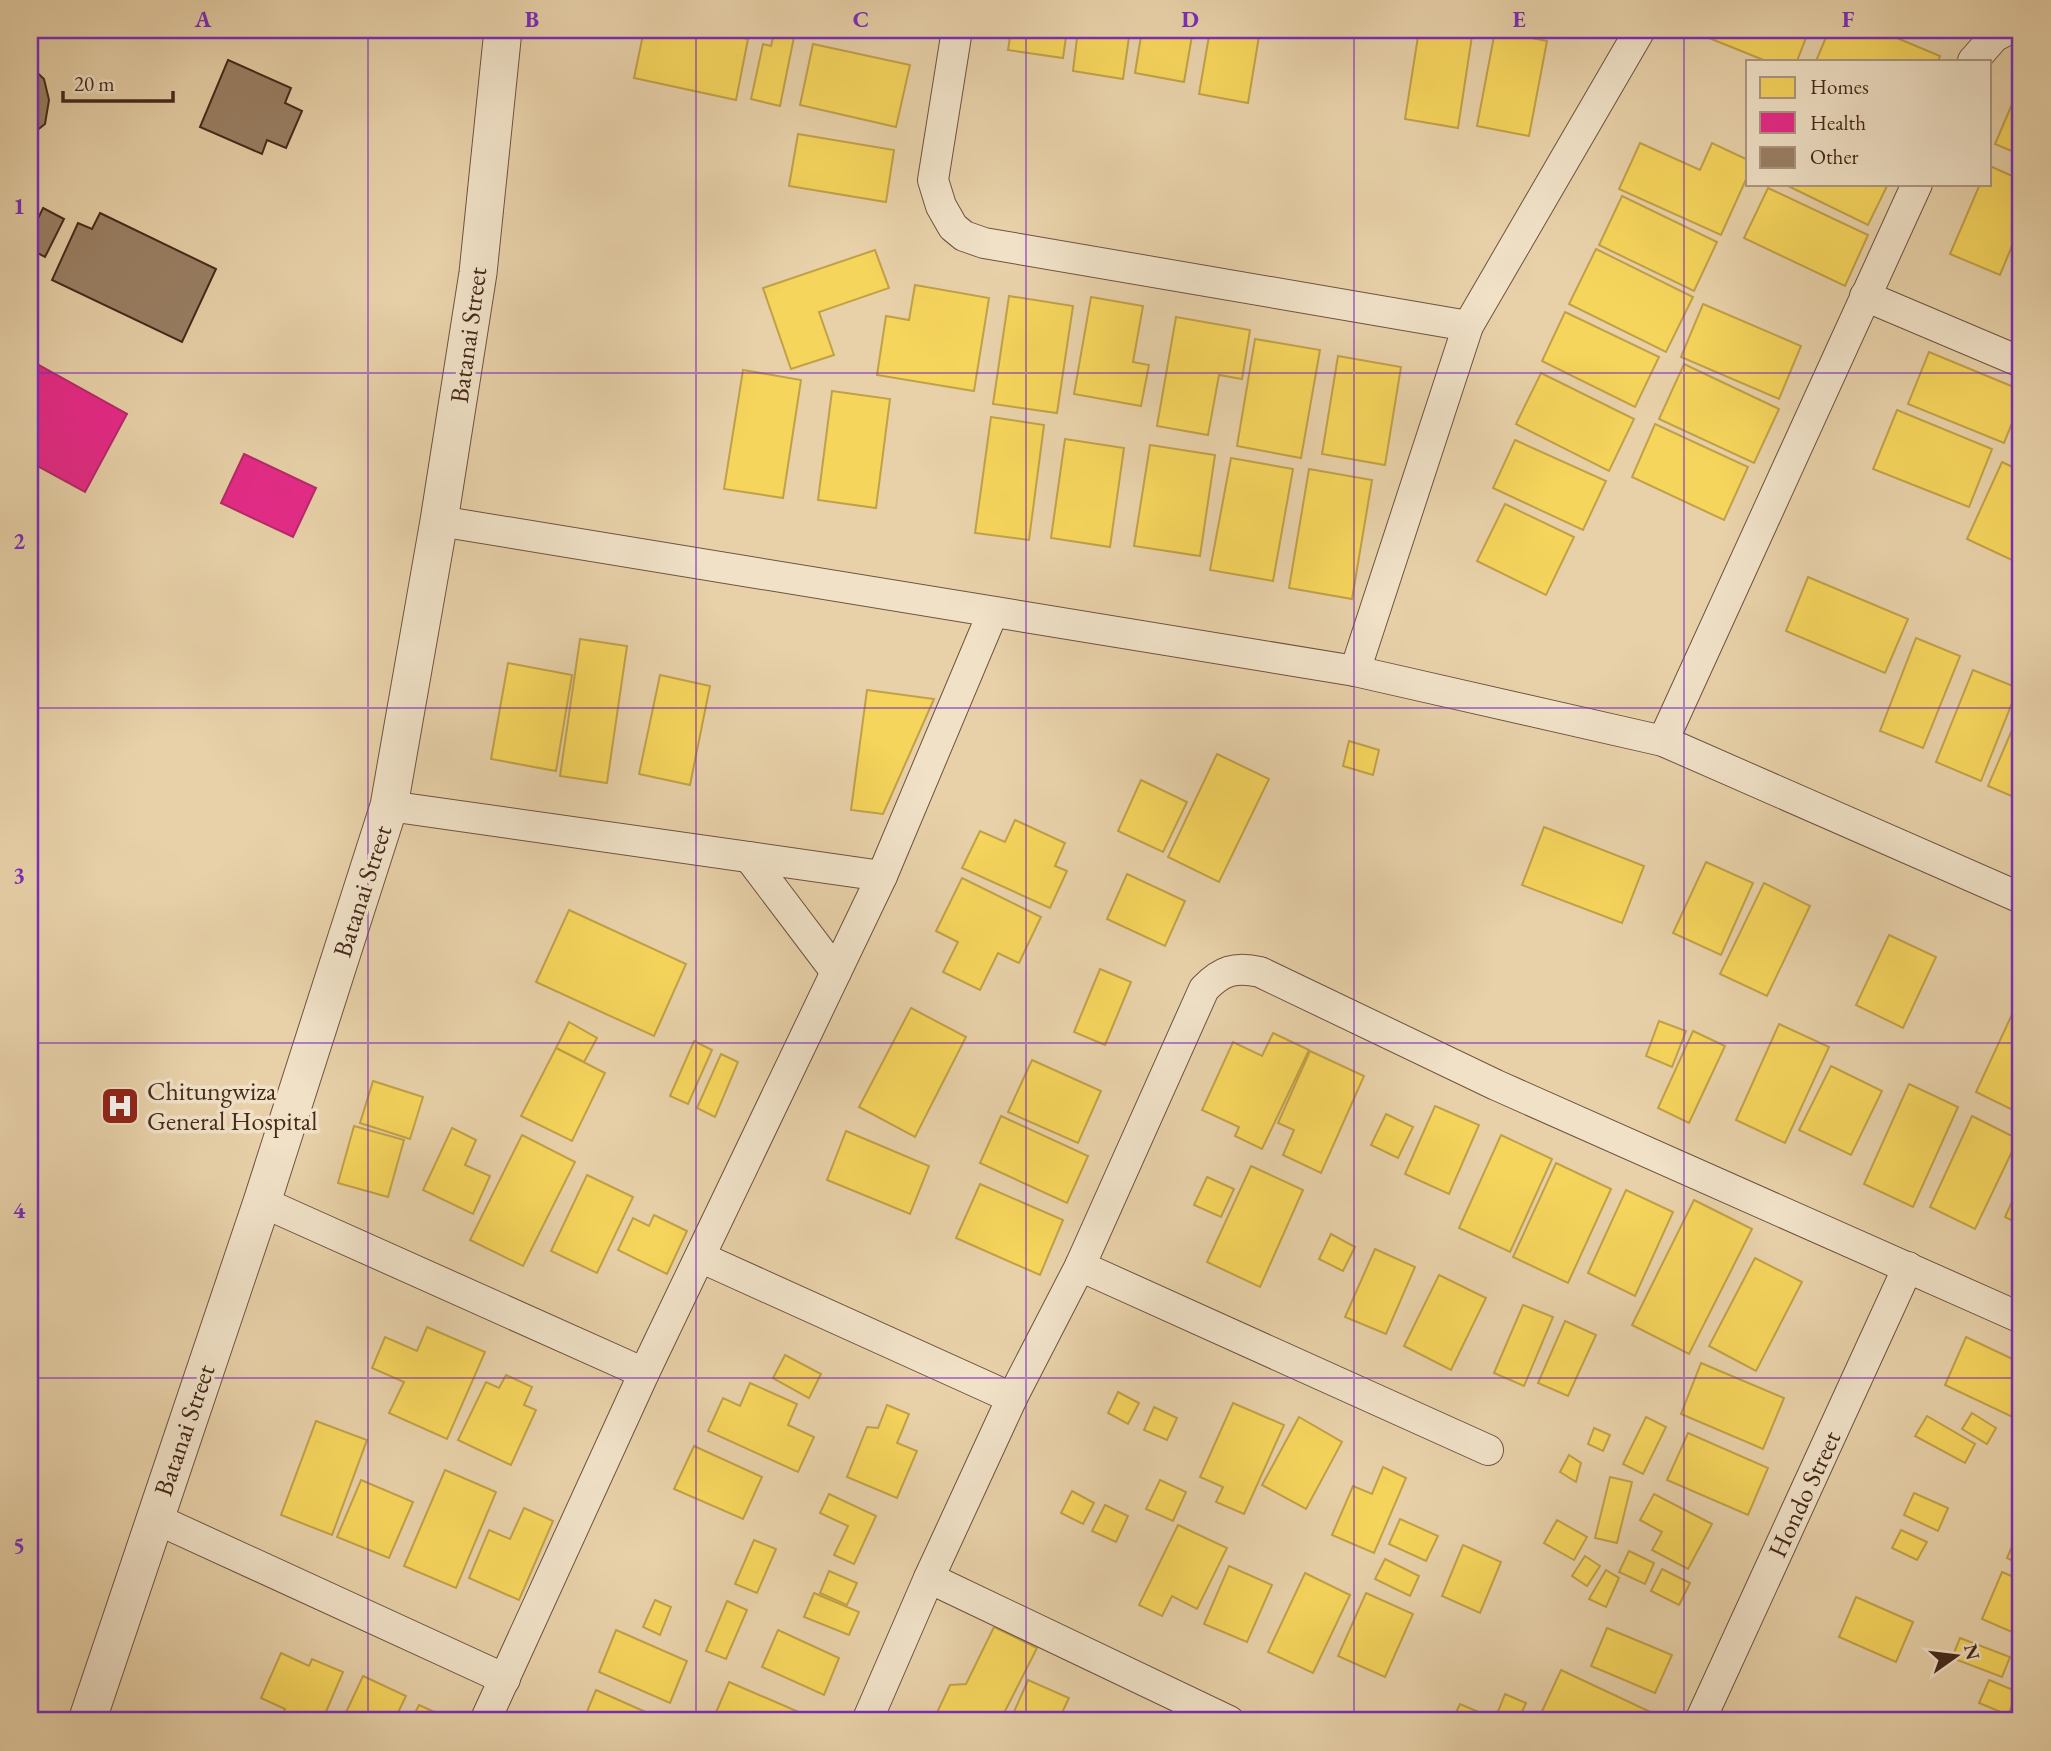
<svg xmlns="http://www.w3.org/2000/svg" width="2051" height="1751" font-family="'EB Garamond',serif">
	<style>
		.homes { fill: #f6d55c; stroke: #c1a148; stroke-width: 2 }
		.health { fill: #e7298a; stroke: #b62969; stroke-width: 2 }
		.building { fill: #9a8065; stroke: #45291b; stroke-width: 2 }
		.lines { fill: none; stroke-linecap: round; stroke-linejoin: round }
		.minor-casing { stroke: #6e533e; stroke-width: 32 }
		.tertiary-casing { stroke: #6e533e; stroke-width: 39 }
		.minor { stroke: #f0e1c7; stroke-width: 30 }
		.tertiary { stroke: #f0e1c7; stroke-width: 37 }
		.grid { fill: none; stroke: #7b2cbf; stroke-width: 2; stroke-opacity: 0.55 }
		.labels { text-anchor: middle; stroke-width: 7; stroke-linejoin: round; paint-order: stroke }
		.street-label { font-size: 26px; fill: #45291b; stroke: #f0e1c7 }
		.poi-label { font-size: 26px; fill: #45291b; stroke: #f0e1c7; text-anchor: start }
		.neatline { fill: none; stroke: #7b2cbf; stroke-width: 2.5 }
		.grid-label { font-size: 23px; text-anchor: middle; font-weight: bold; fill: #7b2cbf }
	</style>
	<rect width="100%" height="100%" fill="#e8d1a9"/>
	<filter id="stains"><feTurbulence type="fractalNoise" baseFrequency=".00286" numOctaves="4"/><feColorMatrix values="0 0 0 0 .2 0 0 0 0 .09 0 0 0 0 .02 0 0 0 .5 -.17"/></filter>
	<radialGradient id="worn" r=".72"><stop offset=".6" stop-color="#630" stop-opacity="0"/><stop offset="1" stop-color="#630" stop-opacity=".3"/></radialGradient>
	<g class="homes">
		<path d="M644 30H703L748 39 736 100 634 78Z"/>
		<path d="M1011 30H1067L1063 58 1008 50Z"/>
		<path d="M1078 30H1130L1123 79 1073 71Z"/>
		<path d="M1142 30H1193L1184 82 1135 73Z"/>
		<path d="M1210 30H1260L1248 103 1199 94Z"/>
		<path d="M1419 30 1472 36 1458 128 1405 119Z"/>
		<path d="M1689 30H1809L1797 61H1766Z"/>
		<path d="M1829 30H1878L1940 56 1938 61H1816Z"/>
		<path d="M1495 31 1547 41 1529 136 1477 126Z"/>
		<path d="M774 33 794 37 780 106 751 99 763 44 771 46Z"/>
		<path d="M813 44 910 65 896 127 800 105Z"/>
		<path d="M2021 83V155L1995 144Z"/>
		<path d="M798 134 894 150 886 202 789 186Z"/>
		<path d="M1640 143 1700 170 1712 143 1748 160V175L1721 235 1619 189Z"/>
		<path d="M1990 166 2021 180V224L2000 275 1950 254 1980 184H1990Z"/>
		<path d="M1784 184H1888L1868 225Z"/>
		<path d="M1768 188 1868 235 1845 286 1744 238Z"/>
		<path d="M1622 196 1717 242 1694 291 1599 245Z"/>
		<path d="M1596 249 1693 297 1666 352 1569 304Z"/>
		<path d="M875 250 889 288 819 312 834 355 791 369 763 288Z"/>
		<path d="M915 285 989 298 974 391 877 375 886 316 909 320Z"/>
		<path d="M1009 296 1073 306 1057 413 993 404Z"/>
		<path d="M1091 297 1143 306 1133 362 1149 365 1141 406 1074 394Z"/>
		<path d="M1703 304 1801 346 1779 399 1681 357Z"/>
		<path d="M1565 312 1659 357 1635 407 1542 361Z"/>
		<path d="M1176 317 1250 330 1242 379 1219 375 1208 435 1157 426Z"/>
		<path d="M1255 339 1320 350 1301 458 1237 446Z"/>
		<path d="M1929 352 2021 390V401L2004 443 1908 404Z"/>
		<path d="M1338 356 1401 367 1385 465 1322 454Z"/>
		<path d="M1684 364 1779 409 1754 463 1659 419Z"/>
		<path d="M743 370 801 380 783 498 724 489Z"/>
		<path d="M1541 373 1634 419 1609 471 1516 424Z"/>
		<path d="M832 391 890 399 876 508 818 500Z"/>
		<path d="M1897 410 1992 449 1969 507 1873 469Z"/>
		<path d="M991 417 1044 425 1029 540 975 533Z"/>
		<path d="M1655 424 1748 467 1724 520 1632 477Z"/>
		<path d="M1065 439 1124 448 1110 547 1051 538Z"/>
		<path d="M1515 440 1606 481 1583 530 1493 488Z"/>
		<path d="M1150 445 1215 455 1200 556 1134 546Z"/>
		<path d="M1231 458 1293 469 1273 581 1210 570Z"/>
		<path d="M2002 462 2021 471V550L2016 562 1967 539Z"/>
		<path d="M1309 469 1372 480 1352 599 1289 588Z"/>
		<path d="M1505 504 1574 537 1546 595 1477 561Z"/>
		<path d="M1808 577 1908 619 1885 673 1786 631Z"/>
		<path d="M1916 638 1960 656 1923 748 1880 731Z"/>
		<path d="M580 639 627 646 607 783 560 776Z"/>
		<path d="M508 663 572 675 556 771 491 759Z"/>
		<path d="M1973 670 2018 688 1981 781 1936 762Z"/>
		<path d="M660 675 710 686 690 785 639 774Z"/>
		<path d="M867 690 934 699 883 814 851 810Z"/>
		<path d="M2021 709V800L1988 786Z"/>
		<path d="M1349 741 1379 750 1373 775 1343 766Z"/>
		<path d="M1217 754 1269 779 1219 882 1168 857Z"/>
		<path d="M1141 780 1187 802 1163 852 1118 831Z"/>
		<path d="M1015 820 1065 843 1055 866 1067 871 1050 908 962 868 980 831 1005 842Z"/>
		<path d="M1544 827 1644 866 1622 923 1522 885Z"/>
		<path d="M1706 862 1753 883 1721 955 1673 933Z"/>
		<path d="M1127 874 1185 901 1165 946 1107 919Z"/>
		<path d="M962 878 1041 917 1019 963 998 953 980 990 943 972 958 942 936 931Z"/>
		<path d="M1764 883 1810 906 1767 996 1720 974Z"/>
		<path d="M569 910 686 964 654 1036 536 982Z"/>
		<path d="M1889 935 1936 957 1903 1028 1856 1005Z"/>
		<path d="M1100 969 1131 982 1105 1045 1074 1032Z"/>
		<path d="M2021 995V1114L1976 1092Z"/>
		<path d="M911 1008 966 1037 915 1137 859 1107Z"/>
		<path d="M1659 1021 1686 1031 1672 1067 1646 1056Z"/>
		<path d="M569 1022 597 1038 584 1062 556 1048Z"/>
		<path d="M1779 1024 1829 1047 1785 1143 1736 1120Z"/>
		<path d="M1693 1031 1725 1046 1689 1123 1658 1108Z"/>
		<path d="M1273 1033 1309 1050 1262 1149 1235 1136 1239 1127 1202 1110 1233 1042 1262 1056Z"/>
		<path d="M694 1041 712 1050 688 1104 670 1096Z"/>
		<path d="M556 1048 605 1073 572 1141 521 1116Z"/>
		<path d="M1310 1051 1364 1076 1321 1173 1283 1155 1294 1130 1278 1123Z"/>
		<path d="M721 1054 738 1062 715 1117 697 1108Z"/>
		<path d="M1032 1060 1101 1091 1078 1143 1008 1112Z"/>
		<path d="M1831 1066 1882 1091 1851 1155 1799 1130Z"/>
		<path d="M373 1081 423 1097 410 1139 360 1123Z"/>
		<path d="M1909 1084 1958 1107 1913 1207 1864 1184Z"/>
		<path d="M1435 1106 1479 1125 1449 1194 1405 1174Z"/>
		<path d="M1386 1114 1413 1127 1398 1158 1371 1145Z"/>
		<path d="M1001 1116 1088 1156 1067 1203 980 1163Z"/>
		<path d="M1972 1116 2018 1139 1975 1229 1930 1207Z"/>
		<path d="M354 1126 404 1140 388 1197 338 1183Z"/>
		<path d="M452 1128 476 1140 465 1165 490 1176 473 1214 423 1190Z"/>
		<path d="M846 1131 929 1166 910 1214 827 1180Z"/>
		<path d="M522 1135 575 1162 523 1266 470 1240Z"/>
		<path d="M1501 1135 1552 1159 1510 1252 1459 1228Z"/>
		<path d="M1556 1163 1611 1189 1568 1283 1513 1257Z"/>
		<path d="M1251 1166 1303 1190 1260 1287 1207 1262Z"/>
		<path d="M587 1175 633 1197 597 1273 551 1251Z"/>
		<path d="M1207 1177 1234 1189 1221 1217 1194 1205Z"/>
		<path d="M2021 1182V1225L2005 1217Z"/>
		<path d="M980 1184 1063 1220 1040 1275 956 1238Z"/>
		<path d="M1626 1190 1673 1212 1635 1296 1588 1273Z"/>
		<path d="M1694 1200 1752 1229 1689 1354 1632 1325Z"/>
		<path d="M654 1215 687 1231 667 1274 618 1250 633 1218 649 1226Z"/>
		<path d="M1331 1234 1355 1247 1343 1271 1319 1259Z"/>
		<path d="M1375 1249 1415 1267 1386 1334 1345 1317Z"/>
		<path d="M1755 1258 1802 1282 1756 1371 1709 1346Z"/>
		<path d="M1439 1275 1486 1298 1451 1370 1404 1346Z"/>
		<path d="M1523 1305 1553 1317 1524 1386 1494 1373Z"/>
		<path d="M1565 1321 1596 1335 1568 1396 1538 1383Z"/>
		<path d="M427 1327 485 1352 447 1439 389 1413 404 1382 372 1368 385 1337 417 1351Z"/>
		<path d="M1966 1337 2021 1363V1421L1945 1385Z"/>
		<path d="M785 1355 821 1374 809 1398 773 1378Z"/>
		<path d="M1701 1363 1784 1398 1763 1449 1681 1414Z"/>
		<path d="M506 1375 532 1387 524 1405 536 1410 511 1465 458 1440 486 1382 499 1388Z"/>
		<path d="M750 1383 797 1404 788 1425 814 1437 798 1472 708 1431 723 1398 740 1406Z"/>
		<path d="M1118 1392 1139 1403 1128 1424 1108 1413Z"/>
		<path d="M1233 1403 1284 1425 1244 1514 1216 1502 1223 1487 1200 1477Z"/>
		<path d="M887 1405 909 1414 897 1443 917 1451 897 1498 847 1477 867 1427 878 1428Z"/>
		<path d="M1154 1407 1177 1418 1167 1440 1144 1430Z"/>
		<path d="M1972 1413 1996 1428 1987 1444 1962 1429Z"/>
		<path d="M1927 1416 1975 1444 1965 1463 1915 1436Z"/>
		<path d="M1299 1417 1342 1442 1306 1509 1262 1485Z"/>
		<path d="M1646 1417 1666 1427 1643 1474 1623 1464Z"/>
		<path d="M316 1421 367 1440 332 1535 281 1515Z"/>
		<path d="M1594 1428 1610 1435 1603 1451 1588 1444Z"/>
		<path d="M1688 1433 1768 1468 1748 1515 1667 1480Z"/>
		<path d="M694 1446 762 1477 743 1519 674 1489Z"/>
		<path d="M1569 1455 1581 1463 1576 1482 1560 1472Z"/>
		<path d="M1383 1467 1406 1478 1374 1553 1332 1535 1353 1486 1372 1494Z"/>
		<path d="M445 1470 496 1492 456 1588 404 1566Z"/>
		<path d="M1610 1477 1632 1482 1617 1543 1595 1538Z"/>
		<path d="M361 1480 413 1502 389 1558 337 1537Z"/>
		<path d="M1160 1480 1186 1492 1173 1521 1146 1509Z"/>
		<path d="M1072 1491 1094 1503 1083 1524 1061 1513Z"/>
		<path d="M1914 1493 1948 1508 1938 1531 1904 1515Z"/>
		<path d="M829 1494 876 1516 854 1564 834 1555 848 1526 820 1513Z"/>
		<path d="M1654 1494 1712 1524 1688 1569 1652 1550 1662 1532 1640 1520Z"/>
		<path d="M1105 1505 1128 1516 1116 1542 1092 1531Z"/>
		<path d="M524 1508 553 1521 519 1600 469 1578 489 1530 510 1539Z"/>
		<path d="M1400 1519 1438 1536 1426 1561 1389 1544Z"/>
		<path d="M1557 1520 1587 1537 1574 1560 1544 1543Z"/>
		<path d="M1178 1525 1227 1548 1197 1609 1172 1596 1162 1616 1139 1605Z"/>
		<path d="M2021 1526V1565L2007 1558Z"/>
		<path d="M1901 1530 1927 1542 1917 1560 1892 1548Z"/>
		<path d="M754 1540 776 1549 757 1593 735 1584Z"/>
		<path d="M1463 1545 1501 1562 1480 1613 1442 1596Z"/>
		<path d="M1629 1551 1654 1563 1645 1584 1619 1572Z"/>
		<path d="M1585 1556 1600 1566 1587 1586 1572 1576Z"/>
		<path d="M1385 1559 1419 1576 1410 1596 1375 1579Z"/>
		<path d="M1229 1566 1272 1585 1247 1642 1204 1624Z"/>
		<path d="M1662 1569 1690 1583 1679 1605 1651 1591Z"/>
		<path d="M1606 1570 1619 1578 1606 1607 1589 1599Z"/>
		<path d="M829 1571 857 1583 847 1605 820 1593Z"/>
		<path d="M2002 1572 2021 1580V1636L1982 1619Z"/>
		<path d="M1305 1573 1350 1595 1313 1673 1268 1652Z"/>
		<path d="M814 1593 859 1612 849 1635 804 1617Z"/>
		<path d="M1366 1593 1413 1614 1385 1677 1338 1656Z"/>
		<path d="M1856 1597 1913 1622 1896 1662 1839 1637Z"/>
		<path d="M655 1600 671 1607 660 1635 643 1627Z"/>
		<path d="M727 1601 747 1610 726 1659 706 1651Z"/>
		<path d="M994 1627 1037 1648 1000 1721H933L950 1685 966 1684Z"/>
		<path d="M1607 1628 1672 1655 1655 1693 1591 1666Z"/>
		<path d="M616 1630 687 1661 670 1703 599 1672Z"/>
		<path d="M778 1630 839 1658 824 1695 762 1667Z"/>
		<path d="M1960 1638 2010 1657 2002 1677 1952 1658Z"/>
		<path d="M281 1653 309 1666 312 1659 343 1672 322 1721H280L285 1709 261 1698Z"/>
		<path d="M1561 1670 1659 1716 1657 1721 1538 1720Z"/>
		<path d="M363 1676 406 1696 394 1721H342Z"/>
		<path d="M1028 1680 1069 1698 1058 1721H1010Z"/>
		<path d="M1989 1680 2018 1692 2008 1715 1979 1703Z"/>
		<path d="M729 1682 815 1719 814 1721H724L714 1717Z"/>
		<path d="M596 1690 666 1721H583Z"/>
		<path d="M1505 1694 1526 1703 1518 1721H1452L1460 1704 1495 1719Z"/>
		<path d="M419 1705 441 1715 438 1721H411Z"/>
	</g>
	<g class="health">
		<path d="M30 360 127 414 85 492 30 462Z"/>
		<path d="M244 454 316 488 293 537 221 503Z"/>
	</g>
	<g class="building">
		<path d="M228 60 291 88 285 103 302 111 286 148 267 140 262 154 200 127Z"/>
		<path d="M30 66 44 79 49 100 45 124 30 136Z"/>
		<path d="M43 208 64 219 45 257 30 249V235Z"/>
		<path d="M100 213 216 269 182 342 52 280 78 223 92 229Z"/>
	</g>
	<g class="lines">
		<defs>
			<g id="minor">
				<path d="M957 30 933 180 941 206 953 227 964 236 984 243 1468 326"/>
				<path d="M1973 61 1994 37 2007 30"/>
				<path d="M1865 296 2021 362"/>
				<path d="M439 521 1355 671 1663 741 2021 898"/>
				<path d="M1355 671 1468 326 1640 30"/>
				<path d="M1663 741 1917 184"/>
				<path d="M389 806 882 876"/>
				<path d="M749 857 836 972"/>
				<path d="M262 1202 644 1373"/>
				<path d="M700 1257 1012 1398"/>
				<path d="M1080 1266 1488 1450"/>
				<path d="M154 1518 505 1679"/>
				<path d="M929 1578 1229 1721"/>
				<path d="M485 1721 644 1373 882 876 993 612"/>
				<path d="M867 1721 929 1578 1012 1398 1080 1266 1204 989C1221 971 1235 966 1260 972L1496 1085 2021 1318"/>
				<path d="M1700 1721 1908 1267"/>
			</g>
			<path id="tertiary" d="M87 1721 262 1202 389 806 439 521 478 273 503 30"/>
		</defs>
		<use href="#minor" class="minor-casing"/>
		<use href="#tertiary" class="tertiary-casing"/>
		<use href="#minor" class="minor"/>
		<use href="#tertiary" class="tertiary"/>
	</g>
	<path class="grid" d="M368 30V1721M696 30V1721M1026 30V1721M1354 30V1721M1684 30V1721M30 373H2021M30 708H2021M30 1043H2021M30 1378H2021"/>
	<defs>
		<symbol id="hospital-square" viewBox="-11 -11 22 22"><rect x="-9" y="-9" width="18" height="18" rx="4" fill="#8f2418" stroke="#f0e1c7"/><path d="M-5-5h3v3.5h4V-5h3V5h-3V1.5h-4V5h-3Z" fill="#fff"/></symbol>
	</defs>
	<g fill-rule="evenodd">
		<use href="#hospital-square" x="98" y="1084" width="44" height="44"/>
	</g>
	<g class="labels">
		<g class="street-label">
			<text transform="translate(468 335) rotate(-82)" y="9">Batanai Street</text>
			<text transform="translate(362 891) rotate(-72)" y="9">Batanai Street</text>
			<text transform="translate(184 1430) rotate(-71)" y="9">Batanai Street</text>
			<text transform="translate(1804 1494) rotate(-65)" y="9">Hondo Street</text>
		</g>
		<g class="poi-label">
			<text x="147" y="1100">Chitungwiza<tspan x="147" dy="30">General Hospital</tspan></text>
		</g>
	</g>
	<rect width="2051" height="1751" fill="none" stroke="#e8d1a9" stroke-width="77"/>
	<rect x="1746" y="60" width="245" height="126" fill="#f0e1c7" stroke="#ac9782" stroke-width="2"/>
	<rect x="1760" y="77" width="35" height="21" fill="#f6d55c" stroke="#ac9782" stroke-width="2"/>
	<text x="1810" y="94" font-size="21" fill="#45291b">Homes</text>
	<rect x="1760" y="112" width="35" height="21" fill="#e7298a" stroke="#ac9782" stroke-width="2"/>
	<text x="1810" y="130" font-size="21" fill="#45291b">Health</text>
	<rect x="1760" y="147" width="35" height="21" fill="#9a8065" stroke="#ac9782" stroke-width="2"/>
	<text x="1810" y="164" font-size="21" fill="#45291b">Other</text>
	<g transform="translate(1956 1656) rotate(76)" stroke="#f0e1c7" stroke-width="5" paint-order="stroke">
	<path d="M0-5L12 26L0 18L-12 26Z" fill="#45291b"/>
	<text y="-10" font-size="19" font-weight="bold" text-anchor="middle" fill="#45291b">N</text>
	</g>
	<path d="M63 91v10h110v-10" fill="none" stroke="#45291b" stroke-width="3.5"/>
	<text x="74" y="91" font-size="21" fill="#45291b" stroke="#f0e1c7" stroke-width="5" paint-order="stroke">20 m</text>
	<rect x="38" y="38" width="1974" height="1674" class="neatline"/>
	<g class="grid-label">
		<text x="203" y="27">A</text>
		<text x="532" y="27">B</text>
		<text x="861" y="27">C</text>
		<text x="1190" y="27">D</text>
		<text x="1519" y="27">E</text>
		<text x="1848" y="27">F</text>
		<text x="19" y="214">1</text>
		<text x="19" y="549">2</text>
		<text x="19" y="883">3</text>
		<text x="19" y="1218">4</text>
		<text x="19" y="1553">5</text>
	</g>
	<rect width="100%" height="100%" filter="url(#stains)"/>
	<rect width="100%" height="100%" fill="url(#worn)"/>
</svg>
